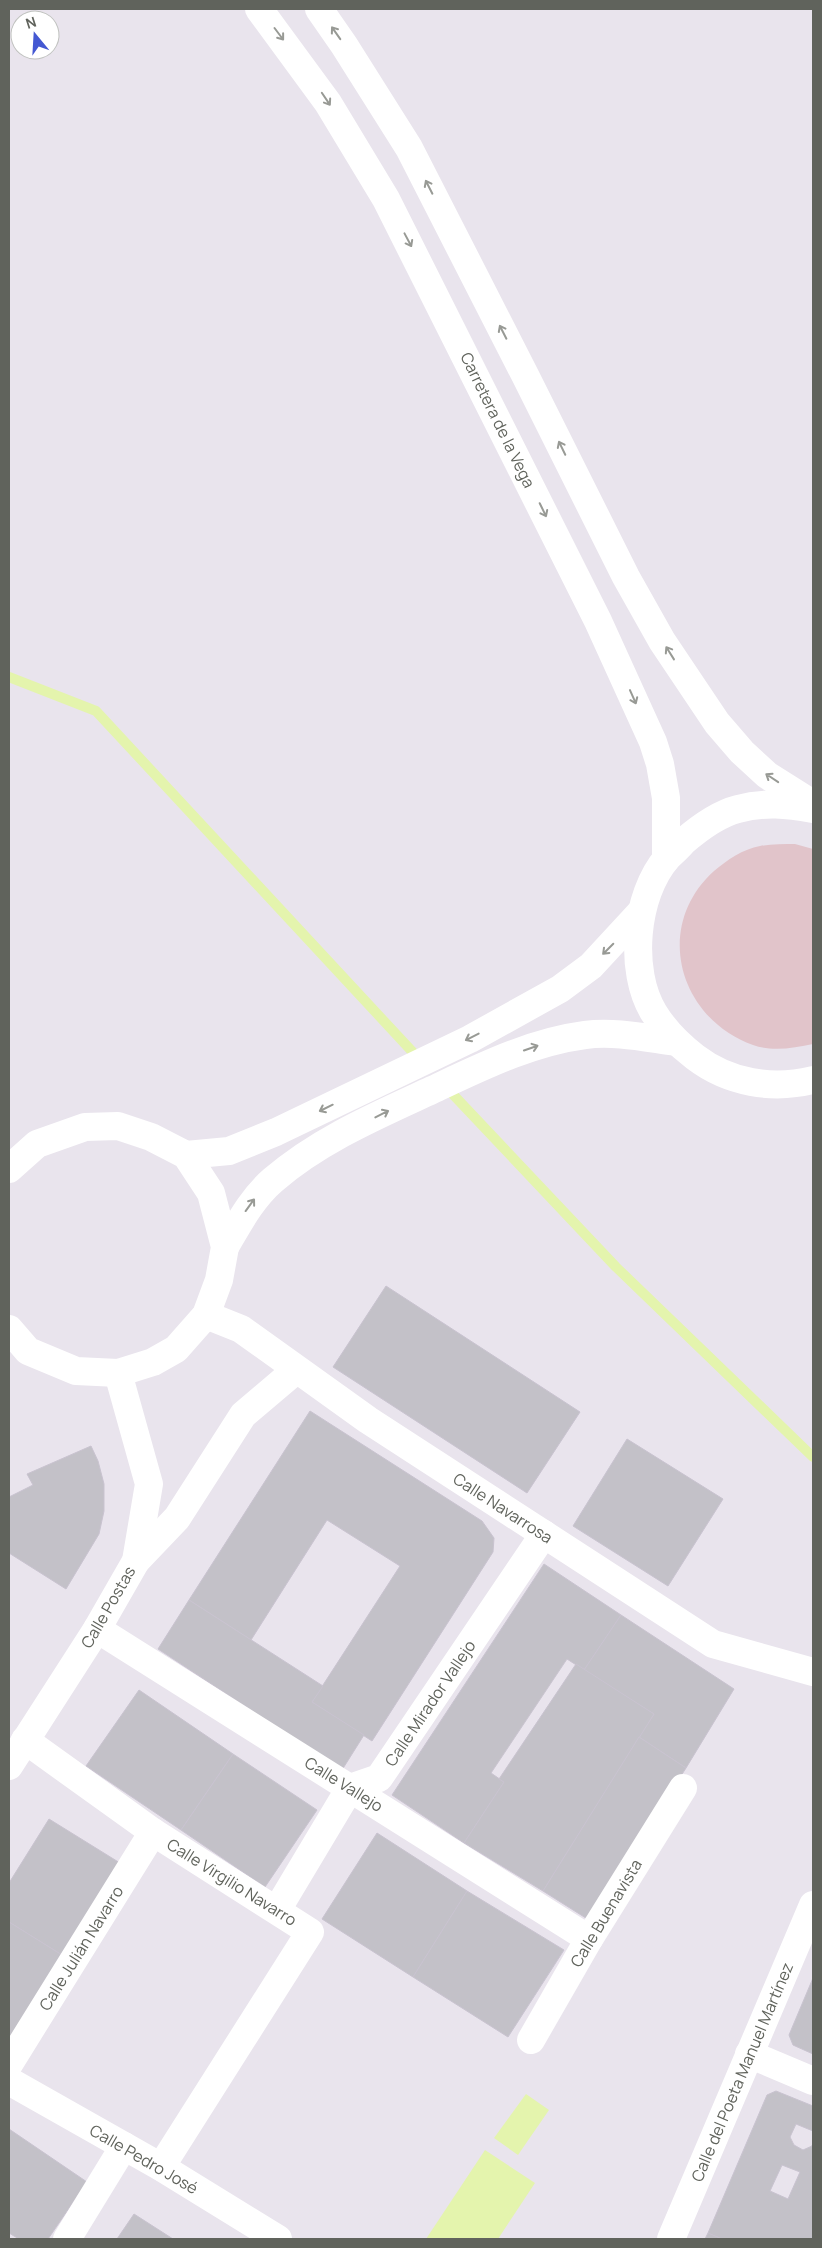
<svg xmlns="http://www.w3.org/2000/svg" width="822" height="2248" font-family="Manrope,sans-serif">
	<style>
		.green { fill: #e1c4ca }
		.water { fill: #e4f4ad }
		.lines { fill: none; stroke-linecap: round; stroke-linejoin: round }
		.stream { stroke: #e4f4ad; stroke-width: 10 }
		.building { fill: #c3c1c8; stroke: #c9c3d0; fill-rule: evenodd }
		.street { stroke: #fff; stroke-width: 28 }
		.secondary { stroke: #fff; stroke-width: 28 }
		.oneway { stroke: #989a95 }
		.labels { text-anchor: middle; stroke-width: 4.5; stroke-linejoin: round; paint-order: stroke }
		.street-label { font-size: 16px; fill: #60635c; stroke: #fff }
	</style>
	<rect width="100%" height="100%" fill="#e9e4ed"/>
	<path class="green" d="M795 844 813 849V1044C794 1048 772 1052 753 1045 678 1018 653 926 714 871 727 860 743 849 760 846 771 844 784 844 795 844Z"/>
	<g class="water">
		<path d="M526 2094 549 2110 518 2155 494 2138Z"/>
		<path d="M485 2150 535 2183 498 2239H426Z"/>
	</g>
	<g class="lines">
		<g class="stream">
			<path d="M9 677 96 711 421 1061"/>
			<path d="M445 1086 616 1267 813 1457"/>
		</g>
	</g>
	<g class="building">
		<path d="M386 1286 580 1412 527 1493 333 1367Z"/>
		<path d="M310 1411 482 1521 494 1538 493 1552 372 1741 312 1702 400 1566 327 1520 251 1640 189 1600Z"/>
		<path d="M627 1439 723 1499 668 1586 573 1526Z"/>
		<path d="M91 1446 98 1461 104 1484V1511L99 1534 66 1589 9 1553V1497L33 1485 27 1474Z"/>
		<path d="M544 1564 621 1615 584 1670 567 1659 491 1773 504 1782 464 1843 392 1795Z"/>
		<path d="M189 1600 323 1686 312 1702 364 1735 342 1770 158 1649Z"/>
		<path d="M621 1615 734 1689 686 1768 639 1737 654 1714 584 1670Z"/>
		<path d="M576 1664 654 1714 543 1891 464 1843 504 1782 499 1779Z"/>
		<path d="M139 1690 233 1754 181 1830 86 1766Z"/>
		<path d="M639 1737 686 1768 589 1920 543 1891Z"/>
		<path d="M233 1754 317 1810 265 1887 181 1830Z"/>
		<path d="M49 1819 120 1863 62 1955 9 1922V1883Z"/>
		<path d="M377 1833 467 1891 413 1977 322 1919Z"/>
		<path d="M467 1891 564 1950 508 2037 413 1977Z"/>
		<path d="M9 1922 62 1955 9 2043Z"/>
		<path d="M813 1978V2054L793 2045 789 2035Z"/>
		<path d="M776 2091 813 2106V2131L796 2124 790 2137 794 2145 803 2150 812 2146 813 2143V2239H722L708 2233 767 2095ZM782 2165 800 2172 788 2199 770 2191Z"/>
		<path d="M9 2129 87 2182 48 2239H19L9 2233Z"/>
		<path d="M134 2214 173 2239H117Z"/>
		<path d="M708 2233 722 2239H705Z"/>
	</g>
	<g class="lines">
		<g class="street">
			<path d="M206 1315 241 1329 368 1420 713 1644 813 1672"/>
			<path d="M136 1561 177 1518 243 1415 296 1370"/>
			<path d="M97 1629 589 1939"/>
			<path d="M25 1740 153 1832 310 1932 161 2167"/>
			<path d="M9 1766 97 1629 136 1561 149 1484 118 1373"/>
			<path d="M277 1910 350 1788 379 1778 544 1534"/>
			<path d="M531 2040 589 1939 683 1788"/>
			<path d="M749 2054 813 2081"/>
			<path d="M9 2064 153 1832"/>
			<path d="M9 2081 161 2167 278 2239"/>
			<path d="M67 2239 124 2146"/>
			<path d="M671 2239 813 1905"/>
		</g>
		<g class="secondary">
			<path d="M259 9 328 103 386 199 598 621 653 742 660 764 666 798V859"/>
			<path d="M319 9 344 45 409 148 525 375 626 577 662 641 717 723 742 752 767 775 813 804"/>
			<path d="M813 809C787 804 764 802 738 809 718 814 698 829 683 842 678 848 672 853 667 858 635 895 628 971 654 1013 665 1031 678 1044 695 1057 729 1083 772 1090 813 1080"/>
			<path d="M186 1155 229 1151 276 1132 470 1039 560 989 591 966 640 913"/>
			<path d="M9 1169 37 1144 85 1127 118 1126 151 1137 186 1155 211 1193 225 1247 219 1280 206 1315 176 1349 153 1362 118 1373 76 1371 28 1351 9 1329"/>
			<path d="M225 1247C239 1223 252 1198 273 1180 319 1140 378 1115 432 1090 481 1067 531 1042 585 1035 615 1031 646 1038 676 1042"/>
		</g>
	</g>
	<defs><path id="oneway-shaft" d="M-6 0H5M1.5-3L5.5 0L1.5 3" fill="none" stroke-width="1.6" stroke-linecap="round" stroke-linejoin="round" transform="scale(1.25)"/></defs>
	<g class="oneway">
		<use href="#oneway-shaft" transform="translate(336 33) rotate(-125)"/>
		<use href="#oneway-shaft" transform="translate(279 34) rotate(53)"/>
		<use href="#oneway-shaft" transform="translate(326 99) rotate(56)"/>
		<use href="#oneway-shaft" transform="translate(429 187) rotate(-117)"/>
		<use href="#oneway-shaft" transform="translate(408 240) rotate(62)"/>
		<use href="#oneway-shaft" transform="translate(503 332) rotate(-117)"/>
		<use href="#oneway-shaft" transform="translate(562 448) rotate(-116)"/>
		<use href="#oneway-shaft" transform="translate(543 510) rotate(64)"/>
		<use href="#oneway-shaft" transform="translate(670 653) rotate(-122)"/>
		<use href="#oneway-shaft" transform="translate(633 697) rotate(66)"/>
		<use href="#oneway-shaft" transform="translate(772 778) rotate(-146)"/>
		<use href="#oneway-shaft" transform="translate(608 949) rotate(135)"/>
		<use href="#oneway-shaft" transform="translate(472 1037) rotate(153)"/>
		<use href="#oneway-shaft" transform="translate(531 1048) rotate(-19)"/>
		<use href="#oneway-shaft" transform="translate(326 1108) rotate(154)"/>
		<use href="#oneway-shaft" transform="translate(382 1114) rotate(-27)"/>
		<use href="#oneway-shaft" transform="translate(250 1205) rotate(-54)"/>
	</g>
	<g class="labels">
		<g class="street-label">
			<text transform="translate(498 420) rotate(64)" y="6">Carretera de la Vega</text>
			<text transform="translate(503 1508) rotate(33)" y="6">Calle Navarrosa</text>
			<text transform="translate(108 1607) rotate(-60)" y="6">Calle Postas</text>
			<text transform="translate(430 1703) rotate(-56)" y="6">Calle Mirador Vallejo</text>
			<text transform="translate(344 1784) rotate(32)" y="6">Calle Vallejo</text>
			<text transform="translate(232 1882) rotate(32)" y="6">Calle Virgilio Navarro</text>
			<text transform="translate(606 1913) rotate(-59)" y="6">Calle Buenavista</text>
			<text transform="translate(81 1948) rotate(-58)" y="6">Calle Julián Navarro</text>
			<text transform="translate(742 2072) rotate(-67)" y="6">Calle del Poeta Manuel Martínez</text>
			<text transform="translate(144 2159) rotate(30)" y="6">Calle Pedro José</text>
		</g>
	</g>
	<rect width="822" height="2248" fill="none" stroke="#60635c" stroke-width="20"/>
	<g transform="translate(35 35) rotate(342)"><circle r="24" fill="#ffffff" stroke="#bfc1be"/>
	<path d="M0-4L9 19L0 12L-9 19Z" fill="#4458d2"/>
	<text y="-8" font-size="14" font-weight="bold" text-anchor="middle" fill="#60635c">N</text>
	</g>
</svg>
